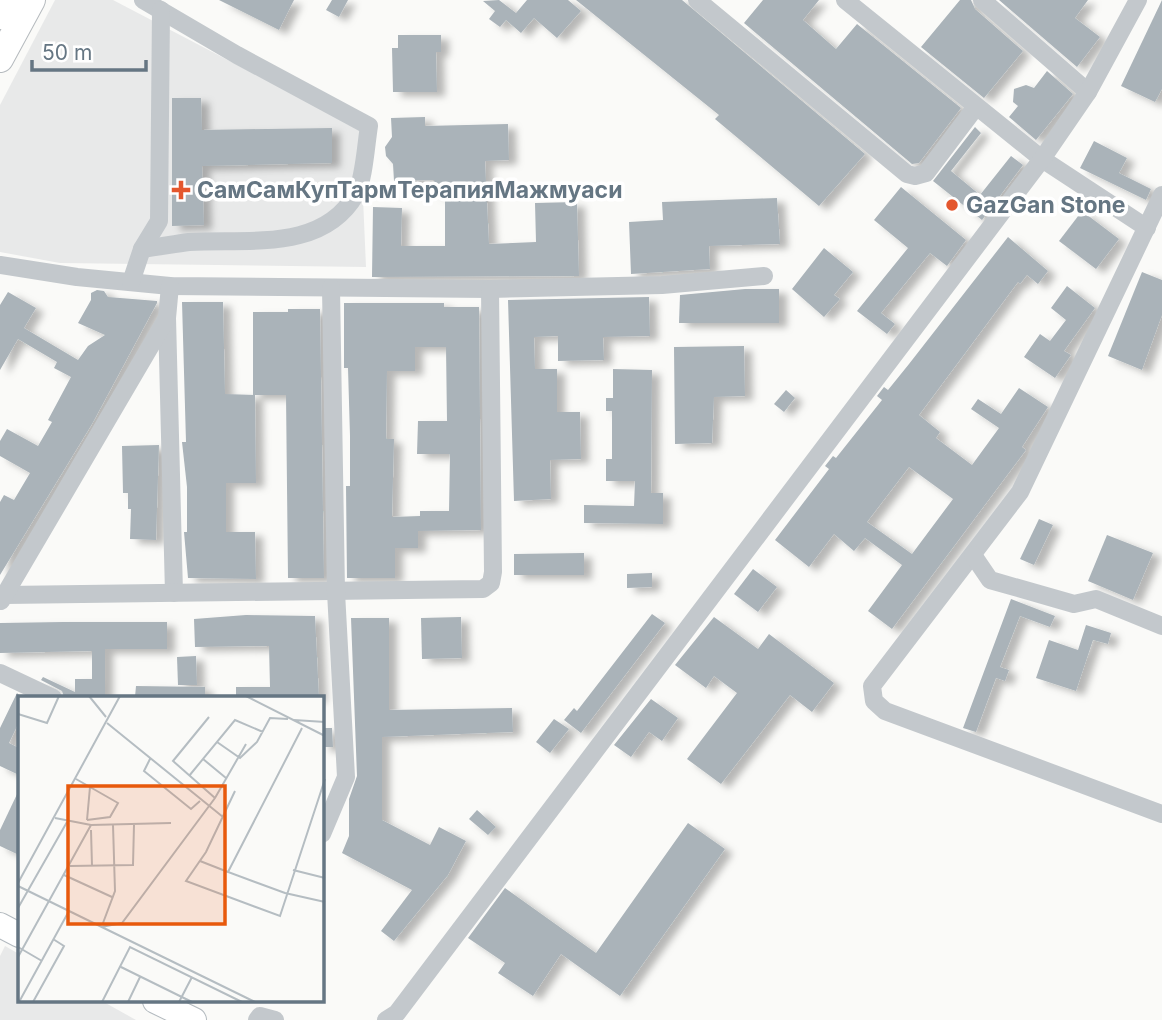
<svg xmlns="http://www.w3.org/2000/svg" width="1162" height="1020" font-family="Inter,sans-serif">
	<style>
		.built { fill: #e8e9e9 }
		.building { fill: #aab3b9; fill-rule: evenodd; filter: url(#shadow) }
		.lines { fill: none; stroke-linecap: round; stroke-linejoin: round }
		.secondary-casing { stroke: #b3babf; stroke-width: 26 }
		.primary-casing { stroke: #b5babe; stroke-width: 28 }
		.street { stroke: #c3c8cc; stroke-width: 18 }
		.secondary { stroke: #fff; stroke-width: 24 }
		.primary { stroke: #fff; stroke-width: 26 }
		.poi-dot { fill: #e4572e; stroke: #fff; stroke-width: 2.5 }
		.labels { text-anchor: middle; stroke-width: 7; stroke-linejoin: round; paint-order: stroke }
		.poi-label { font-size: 23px; font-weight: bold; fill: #657683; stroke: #fff; text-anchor: start }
		.inset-road { fill: none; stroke: #b5bdc2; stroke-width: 2 }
		.view { fill: #e8590c; fill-opacity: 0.15; stroke: #e8590c; stroke-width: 3.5 }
		.inset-edge { fill: none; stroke: #657683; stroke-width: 3.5 }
	</style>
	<defs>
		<filter id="shadow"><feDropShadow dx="8" dy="4.5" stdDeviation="3.5" flood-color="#0004"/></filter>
	</defs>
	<rect width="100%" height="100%" fill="#fafaf8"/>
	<g class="built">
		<path d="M55 0H113L360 129 366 267 60 263 0 252V105Z"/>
		<path d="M5 946 19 954V1001H102L136 1020H0V956Z"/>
	</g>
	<g class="building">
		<path d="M219 0H294L279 30Z"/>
		<path d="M332 0H348L339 17 326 10Z"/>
		<path d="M499 0 516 13 527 0H568L581 11 557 38 534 18 521 33 506 20 500 27 489 19 495 11 483 1Z"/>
		<path d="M576 0H682L865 154 819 206 715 119 719 115Z"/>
		<path d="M763 0H819L803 20 836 49 857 24 961 108 919 163 912 164 744 23Z"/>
		<path d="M960 0H971L975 9 1023 51 984 98 921 47Z"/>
		<path d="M999 0H1088L1075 18 1100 37 1077 67Z"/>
		<path d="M1162 0V89L1155 102 1121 86Z"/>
		<path d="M398 35H441V52H436L437 92H393L392 48H398Z"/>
		<path d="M1047 71 1073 94 1036 140 1009 117 1018 106 1013 102 1014 89 1026 85 1034 88Z"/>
		<path d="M172 98H201L202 130 332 128V163L202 166 204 225 172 226Z"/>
		<path d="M425 117V126L508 124 509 160 485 161 489 244 536 242 535 203 577 202 579 276 372 277 373 207 402 208 401 246H445V194H435L434 180 394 181 393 164 386 156 385 147 392 137 391 118Z"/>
		<path d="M975 127 981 133 951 171 980 195 1011 156 1023 165 982 220 933 181Z"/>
		<path d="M1094 141 1127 158 1119 173 1151 189 1146 200 1080 168Z"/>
		<path d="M901 187 966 240 947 266 930 253 881 313 895 324 887 334 857 311 908 248 874 220Z"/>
		<path d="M777 198 780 244 709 246 710 269 631 274 629 222 663 220 662 202Z"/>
		<path d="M1082 211 1119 239 1096 269 1059 241Z"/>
		<path d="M1008 237 1048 271 1038 284 1027 275 1020 284 1018 282 919 415 940 432 936 438 972 465 999 428 971 409 978 399 1001 414 1019 388 1048 407 1022 447 1026 450 892 629 868 611 902 565 865 538 854 551 834 534 809 567 775 540 829 469 825 466 833 456 836 458 882 400 877 396 884 387 888 390 909 364ZM909 467 953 499 912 554 867 522Z"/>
		<path d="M824 248 853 272 834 295 840 299 824 317 792 289Z"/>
		<path d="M1142 272 1162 280V315L1142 370 1108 356Z"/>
		<path d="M1067 286 1095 308 1064 351 1071 355 1055 378 1024 357 1040 334 1050 341 1066 320 1051 308Z"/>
		<path d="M745 289H779V323H679L680 295Z"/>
		<path d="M97 290 104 291 108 297 157 301V303L92 424 0 575V502L4 495 14 500 30 473 0 456V441L7 429 38 446 52 422 48 420 71 377 54 368 57 362 18 339 0 370V305L8 292 36 308 24 328 78 360 88 346 105 335 78 323 91 300V293Z"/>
		<path d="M649 297 650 336 603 337 604 360 558 361V336L534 337 535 369H557V412H580L581 459 550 460 551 499 514 501 508 300Z"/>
		<path d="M182 302H223L225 394 255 395 256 483H226V532H255L256 579 188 578 184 532H187V487L182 442H186Z"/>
		<path d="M344 303H444V307H479L481 530 418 531V548H395V578H347L346 486H350V436L348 368H344ZM415 347H446L447 421H418L417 454H450L449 511H420V516L392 517 394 439H386L387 371H415Z"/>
		<path d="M288 309H320L324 578H288L286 395H253V312H288Z"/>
		<path d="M744 346 745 396 714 397 712 443 675 444 674 347Z"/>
		<path d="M613 369 652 370 651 493H663V524L584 523V505L634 506 635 481H606V459H612V411H606V398H613Z"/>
		<path d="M786 390 795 398 784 412 774 404Z"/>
		<path d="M159 445 156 540 130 539 131 509H128V493H123L122 446Z"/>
		<path d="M1039 519 1053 525 1034 565 1020 559Z"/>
		<path d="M1107 535 1153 553 1133 600 1088 581Z"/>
		<path d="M584 553V575H514V554Z"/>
		<path d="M753 569 777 587 758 612 734 594Z"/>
		<path d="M652 573V587L627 588V574Z"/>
		<path d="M1011 599 1055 616 1050 627 1020 616 1000 667 1009 670 1005 681 996 678 976 732 963 728Z"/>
		<path d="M652 614 665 623 581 733 564 720 574 708 577 711Z"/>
		<path d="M246 615 315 616 319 698H236V687H270L269 646 195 647 194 619Z"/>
		<path d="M461 617 462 658 422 659 421 618Z"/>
		<path d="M714 617 758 649 769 634 834 683 812 712 790 695 721 784 687 759 737 693 714 676 706 688 675 665Z"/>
		<path d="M351 618H389V710L512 708 513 732 382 737V820L430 845 439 827 466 841 448 875 394 941 381 931 412 890 342 853 349 836V799L357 776Z"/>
		<path d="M63 622H167V649H105V697H64L62 691 41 680 43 677 75 692V679H92V651L0 653V623Z"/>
		<path d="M1086 625 1111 633 1108 644 1093 640 1076 691 1036 678 1049 640 1078 650Z"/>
		<path d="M196 656 197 685H178L177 657Z"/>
		<path d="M136 686 205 687V698L135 697Z"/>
		<path d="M17 693 19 695V722L9 743 19 748V775L0 766V728Z"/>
		<path d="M651 699 678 718 662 741 649 732 631 757 614 745Z"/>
		<path d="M554 719 569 729 550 753 536 742Z"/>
		<path d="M322 728H332L333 747H322Z"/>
		<path d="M19 790V855L0 846V830Z"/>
		<path d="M477 810 496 827 488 835 469 819Z"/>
		<path d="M688 823 725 849 620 996 561 954 533 996 498 973 505 963 468 938 505 888 596 953Z"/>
	</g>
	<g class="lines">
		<defs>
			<g id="secondary">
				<path d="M0 925 19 935"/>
				<path d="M155 1001 194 1020"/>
			</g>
			<g id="primary">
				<path d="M0 16 9 0"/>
				<path d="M0 59 32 0"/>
			</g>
		</defs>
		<use href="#secondary" class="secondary-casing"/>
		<use href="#primary" class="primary-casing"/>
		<g class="street">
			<path d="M697 0 907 174 915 176 926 173 975 108"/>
			<path d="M845 0 1042 159 1147 228"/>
			<path d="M982 0 1088 92"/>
			<path d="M1162 195 1020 492 872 686 874 701 885 711 1162 814"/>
			<path d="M142 249C158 247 174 244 189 242 246 238 322 253 356 194 364 180 366 144 369 126L237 55 143 0"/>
			<path d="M0 265 77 277 170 286 490 289 662 285 764 276"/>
			<path d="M131 282 142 249 159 221 161 10"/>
			<path d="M167 318 174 593"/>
			<path d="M973 555 990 580 1074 604 1096 599 1162 626"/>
			<path d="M5 595 483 589 491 583 493 572 490 289"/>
			<path d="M1 601 167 318 170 286"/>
			<path d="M0 673 53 698"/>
			<path d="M322 834 346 777 336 592 331 288"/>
			<path d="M257 1020 260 1016 275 1020"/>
			<path d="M386 1020 397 1013 1042 159 1088 92 1138 0"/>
		</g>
		<use href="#secondary" class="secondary"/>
		<use href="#primary" class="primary"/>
	</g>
	<g class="poi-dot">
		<path d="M177.5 179.5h7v7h7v7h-7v7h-7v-7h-7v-7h7z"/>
		<circle cx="952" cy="205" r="7"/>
	</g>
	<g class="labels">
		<g class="poi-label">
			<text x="197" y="198">СамСамКупТармТерапияМажмуаси</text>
			<text x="966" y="213">GazGan Stone</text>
		</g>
	</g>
	<g transform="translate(18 696)">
		<rect width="306" height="306" fill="#fafaf8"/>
		<path class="inset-road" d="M71 0 88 21M228 0 307 40M0 18 29 27 41 0M191 21 155 65 197 102M276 24 307 26M89 27 205 121M284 32 210 176 267 197 307 206M199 46 222 62 239 46 252 22 270 23M132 63 126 75 173 113 182 105M185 63 208 82M171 80 217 24 245 36M58 83 100 107 92 121 69 124M217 95 188 156 168 185 262 220 307 83M37 122 73 129 153 127M69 124 72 91M73 134 74 170M182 165 210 176M52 170 115 169 116 129M275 174 307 182M46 179 94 201M0 187 102 0M0 190 237 306M0 212 49 126M85 227 97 195 95 129M83 231 104 227 197 102 228 48M0 251 24 265M0 261 73 129M103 271 174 306M1 306 51 215M15 306 46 250 35 243M84 306 112 251 224 306M110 306 122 281M161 306 174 281"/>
		<path class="view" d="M50 90H207V228H50Z"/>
		<rect width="306" height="306" class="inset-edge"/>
	</g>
	<path d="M32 60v10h114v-10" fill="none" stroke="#657683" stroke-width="3.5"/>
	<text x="42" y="60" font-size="21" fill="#657683" stroke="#ffffff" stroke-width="5" paint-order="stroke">50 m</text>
</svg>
